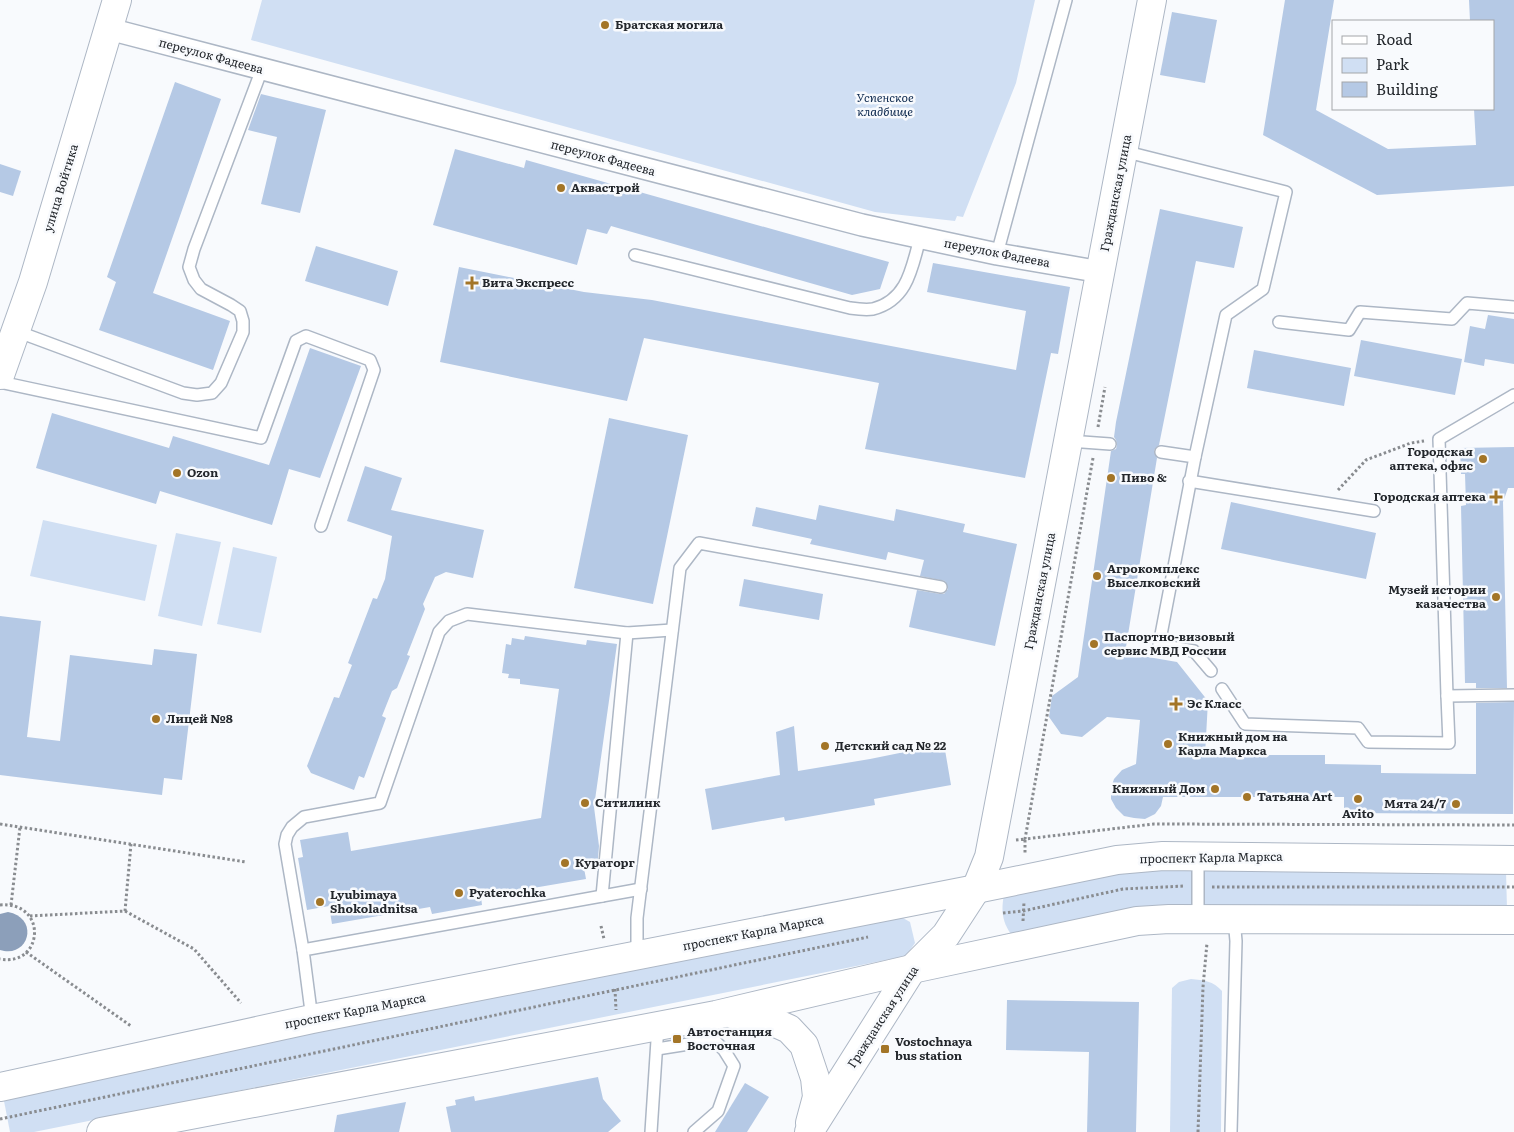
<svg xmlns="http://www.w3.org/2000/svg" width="1514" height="1132" font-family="Literata,serif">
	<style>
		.green { fill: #d0dff3 }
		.water { fill: #8c9fba }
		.building { fill: #b5c9e5 }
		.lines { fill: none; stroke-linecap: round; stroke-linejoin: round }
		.lane-casing { stroke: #adb7c5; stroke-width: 14 }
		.street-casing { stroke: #adb7c5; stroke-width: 24 }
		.secondary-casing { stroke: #adb7c5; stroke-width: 30 }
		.path { stroke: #898c90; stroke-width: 3; stroke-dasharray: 2.5 2.5; stroke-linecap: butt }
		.lane { stroke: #fff; stroke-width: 11 }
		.street { stroke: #fff; stroke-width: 21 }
		.secondary { stroke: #fff; stroke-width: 28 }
		.poi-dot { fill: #a37527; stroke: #f8fafd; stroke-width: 2 }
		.labels { text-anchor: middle; stroke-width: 5; stroke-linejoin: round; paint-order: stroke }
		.poi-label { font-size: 12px; font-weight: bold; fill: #23272c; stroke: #f8fafd; text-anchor: start }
		.street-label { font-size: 12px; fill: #23272c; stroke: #f8fafd }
		.park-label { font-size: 12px; font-style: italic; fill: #0d294e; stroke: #f8fafd }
	</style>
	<rect width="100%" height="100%" fill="#f8fafd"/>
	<g class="green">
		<path d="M262 0H1035L1016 83 963 217 957 216 955 221 875 212 251 40Z"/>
		<path d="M43 520 157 545 145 601 30 576Z"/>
		<path d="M176 533 221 542 202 626 158 616Z"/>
		<path d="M233 547 277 557 261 633 217 624Z"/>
		<path d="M1168 866 1506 871 1507 909 1011 934C1002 922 1001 909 1004 895L1121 870Z"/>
		<path d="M896 914 910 922 915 943 906 956 34 1132H10L4 1101 319 1028Z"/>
		<path d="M1191 979C1204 980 1213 981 1222 991L1221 1132H1170L1172 988 1179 982Z"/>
	</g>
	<path class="water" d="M8 912C40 918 29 959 0 950V914Z"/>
	<g class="building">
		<path d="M1285 0H1334L1316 110 1388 149 1476 145 1474 109H1493V21H1470L1469 0H1514V186L1377 195 1263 135Z"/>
		<path d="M1172 12 1217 20 1205 83 1160 75Z"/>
		<path d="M175 82 221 99 153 293 230 321 213 370 99 330 116 282 107 277Z"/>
		<path d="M261 94 326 110 300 213 261 204 277 137 248 130Z"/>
		<path d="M455 149 524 168 526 160 889 262 880 289 852 295 611 226 607 234 587 229 577 265 433 225Z"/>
		<path d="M0 164 21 171 13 196 0 192Z"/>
		<path d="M1160 209 1243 227 1234 268 1196 261 1159 445 1154 450 1157 458 1125 653 1177 662 1208 701 1205 755H1325V764L1381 765V773L1476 774V703L1514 702 1513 814 1344 813V797H1163L1161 806 1155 814 1145 819 1134 818 1124 816 1116 808 1111 799V788L1114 779 1122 770 1136 764 1140 720 1107 717 1082 737 1061 734 1049 717 1052 696 1078 677 1111 451 1116 449 1117 445 1116 440 1114 437 1116 422Z"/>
		<path d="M316 246 398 271 388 306 305 281Z"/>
		<path d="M933 263 1070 287 1058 354 1051 353 1025 478 865 449 879 383 644 338 627 401 440 362 459 267 584 292 652 300 1016 370 1026 311 927 292Z"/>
		<path d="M1488 315 1514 319V364L1485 359 1484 366 1464 362 1470 326 1485 329Z"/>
		<path d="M1361 340 1462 359 1455 395 1354 376Z"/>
		<path d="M310 348 361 366 320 478 289 469 272 525 160 491 156 504 36 468 52 413 169 448 173 436 269 465Z"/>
		<path d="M1254 350 1351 368 1344 406 1247 388Z"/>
		<path d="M609 418 688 435 653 604 574 588Z"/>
		<path d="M1514 447V488H1508L1503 502 1507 688H1476V683H1465L1461 506 1466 505 1465 474H1461L1460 448Z"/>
		<path d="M365 466 402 478 391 510 484 530 473 578 446 572 435 577 423 604 425 609 407 655 410 656 397 688 392 691 382 716 386 718 364 778 359 776 354 790 311 773 307 766 334 697 339 698 352 665 348 663 373 598 377 599 385 579 392 536 347 521Z"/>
		<path d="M1231 502 1376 533 1366 579 1221 549Z"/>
		<path d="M819 505 894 521 896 509 965 524 963 532 1017 544 995 646 909 627 917 590 940 594H944L948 589 945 581 920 576 924 560 888 552 886 560 810 544 812 539 752 526 756 507 816 520Z"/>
		<path d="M744 579 823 594 819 620 739 606Z"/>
		<path d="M0 616 41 621 27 737 60 741 70 655 152 665 154 649 197 654 182 780 164 778 162 795 0 775Z"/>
		<path d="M525 636 586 645 587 640 617 644 594 807 599 846 598 858 597 861 584 868 586 879 481 897 482 905 432 914 430 907 332 924 329 906 307 910 298 858 303 857 300 840 348 832 351 851 541 818 559 689 520 684V679L508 678 509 674 502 673 506 644 511 645 512 638 524 640Z"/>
		<path d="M794 726 798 771 870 759 944 744 951 785 874 799 875 805 785 821 784 817 712 830 705 789 780 775 776 732Z"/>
		<path d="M1007 1000 1139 1002 1136 1132H1087L1089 1052 1006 1050Z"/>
		<path d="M598 1077 603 1099 621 1121 608 1132H451L446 1107 456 1105 455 1100 474 1096 475 1101Z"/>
		<path d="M745 1083 769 1097 747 1132H715Z"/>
		<path d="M406 1102 399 1132H334L337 1115Z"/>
	</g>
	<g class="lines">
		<defs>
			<g id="lane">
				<path d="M1123 151 1286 192 1263 289 1226 315 1195 457"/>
				<path d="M997 254 1066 0"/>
				<path d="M635 255 850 308C857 309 866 310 873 309 908 300 912 267 920 238"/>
				<path d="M1279 322 1349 330 1360 312 1452 319 1467 303 1514 307"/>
				<path d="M16 331 183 393 197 395 212 393 221 383 243 332V321L240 311 231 305 201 289 194 280 189 267 194 249 262 69"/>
				<path d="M0 382 261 438 296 341 306 336 370 360 374 370 321 526"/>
				<path d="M1514 395 1439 439 1447 696 1514 695"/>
				<path d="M1069 441 1110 444"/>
				<path d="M1161 452 1195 457 1159 645 1194 651 1211 671"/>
				<path d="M1189 481 1374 511"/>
				<path d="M1222 689 1245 724 1358 728 1368 742 1449 743 1447 696"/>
				<path d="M1198 856V919"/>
				<path d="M602 896 627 633"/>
				<path d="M303 950 285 844 287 835 292 827 304 817 380 803 439 632 449 621 467 614 627 633 672 630"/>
				<path d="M637 956V918L680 568 699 543 941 587"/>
				<path d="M312 1019 303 950 641 889"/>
				<path d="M657 1049 714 1040 724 1050 734 1066 718 1111 694 1132"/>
				<path d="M651 1132 658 1025"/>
				<path d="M1231 1132 1236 941 1234 919"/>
			</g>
			<path id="street" d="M109 29 862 225 997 254 1101 272"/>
			<g id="secondary">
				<path d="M0 375 33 282 117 0"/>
				<path d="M735 1015H749L769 1020 789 1029 804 1045 815 1078 817 1097 810 1123"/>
				<path d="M0 1087 312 1019 976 889 1117 860 1163 856 1514 860"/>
				<path d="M101 1132 716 1015 912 969 1137 921 1169 919 1514 920"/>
				<path d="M809 1132 912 969 946 935 976 889 989 857 1152 0"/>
			</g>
		</defs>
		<use href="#lane" class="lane-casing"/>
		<use href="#street" class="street-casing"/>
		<use href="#secondary" class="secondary-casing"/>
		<g class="path">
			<path d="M1098 427 1105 387"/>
			<path d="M1093 458 1025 839 1154 824 1514 825"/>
			<path d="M1338 490 1366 460 1411 443 1424 441"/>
			<path d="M0 824 246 862"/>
			<path d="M1016 840 1025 839V854"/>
			<path d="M1212 887H1514"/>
			<path d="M0 905C48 901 44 967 0 959"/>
			<path d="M11 905 20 827"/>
			<path d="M125 911 194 949 241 1003"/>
			<path d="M1003 913 1023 911 1123 889 1183 886"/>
			<path d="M30 916 125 911 131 844"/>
			<path d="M1023 921 1024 902"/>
			<path d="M601 926 604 939"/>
			<path d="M26 952 131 1026"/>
			<path d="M615 989 616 1010"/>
			<path d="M0 1119 868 937"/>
			<path d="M1198 1132 1203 987 1207 943"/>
		</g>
		<use href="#lane" class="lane"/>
		<use href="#street" class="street"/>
		<use href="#secondary" class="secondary"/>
	</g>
	<g class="poi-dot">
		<circle cx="605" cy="25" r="5"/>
		<circle cx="561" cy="188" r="5"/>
		<path d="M469.5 275.5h5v5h5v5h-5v5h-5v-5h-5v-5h5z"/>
		<circle cx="1483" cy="459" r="5"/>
		<circle cx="177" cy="473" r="5"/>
		<circle cx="1111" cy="478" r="5"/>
		<path d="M1493.5 489.5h5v5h5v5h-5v5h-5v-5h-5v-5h5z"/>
		<circle cx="1097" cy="576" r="5"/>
		<circle cx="1496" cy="597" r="5"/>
		<circle cx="1094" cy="644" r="5"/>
		<path d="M1173.5 696.5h5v5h5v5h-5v5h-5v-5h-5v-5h5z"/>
		<circle cx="156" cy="719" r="5"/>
		<circle cx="1168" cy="744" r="5"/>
		<circle cx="825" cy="746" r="5"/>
		<circle cx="1215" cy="789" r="5"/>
		<circle cx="1247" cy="797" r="5"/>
		<circle cx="1358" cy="799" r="5"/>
		<circle cx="585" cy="803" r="5"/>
		<circle cx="1456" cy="804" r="5"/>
		<circle cx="565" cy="863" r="5"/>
		<circle cx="459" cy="893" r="5"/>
		<circle cx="320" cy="902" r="5"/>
		<rect x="672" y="1034" width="10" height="10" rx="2.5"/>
		<rect x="880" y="1044" width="10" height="10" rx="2.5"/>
	</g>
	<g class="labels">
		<g class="poi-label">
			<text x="615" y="29">Братская могила</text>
			<text x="571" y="192">Аквастрой</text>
			<text x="482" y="287">Вита Экспресс</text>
			<text x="1473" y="456" text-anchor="end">Городская<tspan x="1473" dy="14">аптека, офис</tspan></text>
			<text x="187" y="477">Ozon</text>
			<text x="1121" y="482">Пиво &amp;</text>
			<text x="1486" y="501" text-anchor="end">Городская аптека</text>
			<text x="1107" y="573">Агрокомплекс<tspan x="1107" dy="14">Выселковский</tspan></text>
			<text x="1486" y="594" text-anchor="end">Музей истории<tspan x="1486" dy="14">казачества</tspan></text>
			<text x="1104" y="641">Паспортно-визовый<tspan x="1104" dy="14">сервис МВД России</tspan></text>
			<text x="1187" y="708">Эс Класс</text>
			<text x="166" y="723">Лицей №8</text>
			<text x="1178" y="741">Книжный дом на<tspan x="1178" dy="14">Карла Маркса</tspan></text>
			<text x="835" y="750">Детский сад № 22</text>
			<text x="1205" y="793" text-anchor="end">Книжный Дом</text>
			<text x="1257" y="801">Татьяна Art</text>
			<text x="595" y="807">Ситилинк</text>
			<text x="1446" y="808" text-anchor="end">Мята 24/7</text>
			<text x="1358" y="818" text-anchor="middle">Avito</text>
			<text x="575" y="867">Кураторг</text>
			<text x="469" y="897">Pyaterochka</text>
			<text x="330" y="899">Lyubimaya<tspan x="330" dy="14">Shokoladnitsa</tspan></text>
			<text x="687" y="1036">Автостанция<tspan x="687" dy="14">Восточная</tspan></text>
			<text x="895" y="1046">Vostochnaya<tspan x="895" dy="14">bus station</tspan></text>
		</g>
		<g class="street-label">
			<text transform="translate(211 56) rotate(15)" y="4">переулок Фадеева</text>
			<text transform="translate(603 158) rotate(15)" y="4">переулок Фадеева</text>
			<text transform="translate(61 188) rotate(-73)" y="4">улица Войтика</text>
			<text transform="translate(1116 193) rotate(-79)" y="4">Гражданская улица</text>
			<text transform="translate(997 253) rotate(11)" y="4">переулок Фадеева</text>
			<text transform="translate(1040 591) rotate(-79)" y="4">Гражданская улица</text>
			<text transform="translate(1211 858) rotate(-1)" y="4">проспект Карла Маркса</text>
			<text transform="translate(753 933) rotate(-11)" y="4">проспект Карла Маркса</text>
			<text transform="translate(355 1011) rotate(-11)" y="4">проспект Карла Маркса</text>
			<text transform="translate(883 1017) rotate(-57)" y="4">Гражданская улица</text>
		</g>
		<g class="park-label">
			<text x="885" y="102">Успенское<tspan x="885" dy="14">кладбище</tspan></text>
		</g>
	</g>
	<rect x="1332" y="20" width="162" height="90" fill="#f8fafd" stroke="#a3a6a9"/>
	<rect x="1342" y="36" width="25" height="8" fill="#ffffff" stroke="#a3a6a9"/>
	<text x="1376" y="45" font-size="15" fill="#23272c">Road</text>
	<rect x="1342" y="58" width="25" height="15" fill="#d0dff3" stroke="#a3a6a9"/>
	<text x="1376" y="70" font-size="15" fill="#23272c">Park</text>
	<rect x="1342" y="82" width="25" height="15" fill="#b5c9e5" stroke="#a3a6a9"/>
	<text x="1376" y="95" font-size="15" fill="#23272c">Building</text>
</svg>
